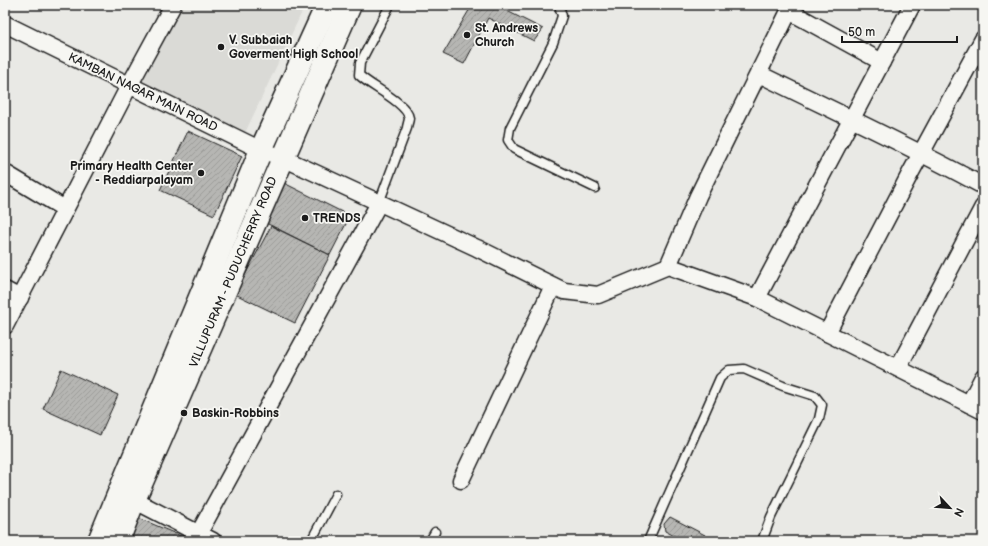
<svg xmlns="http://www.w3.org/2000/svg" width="988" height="546" font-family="'Balsamiq Sans',sans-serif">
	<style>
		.built { fill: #dadad6 }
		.building { fill: url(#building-hatch); stroke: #1c1c1c }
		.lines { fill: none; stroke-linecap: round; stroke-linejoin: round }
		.lane-casing { stroke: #1c1c1c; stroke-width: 11 }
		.street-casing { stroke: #1c1c1c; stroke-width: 19 }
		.highway-casing { stroke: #1c1c1c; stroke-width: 25 }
		.lane { stroke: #f6f6f2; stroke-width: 8 }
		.street { stroke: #f6f6f2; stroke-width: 16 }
		.highway { stroke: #f6f6f2; stroke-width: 22 }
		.poi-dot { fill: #1c1c1c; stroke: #f6f6f2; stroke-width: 1.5 }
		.labels { text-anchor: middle; stroke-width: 3.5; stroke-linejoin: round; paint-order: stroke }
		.poi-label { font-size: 12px; font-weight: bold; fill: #1c1c1c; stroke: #f6f6f2; text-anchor: start }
		.street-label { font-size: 12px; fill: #1c1c1c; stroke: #f6f6f2 }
	</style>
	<defs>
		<pattern id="building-hatch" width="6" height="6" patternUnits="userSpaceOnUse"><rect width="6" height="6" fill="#b6b6b3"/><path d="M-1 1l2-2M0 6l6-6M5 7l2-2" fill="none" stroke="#9c9c99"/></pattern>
	</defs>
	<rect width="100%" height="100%" fill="#e9e9e5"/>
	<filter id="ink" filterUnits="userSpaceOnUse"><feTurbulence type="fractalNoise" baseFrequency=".025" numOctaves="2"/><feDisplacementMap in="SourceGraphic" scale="8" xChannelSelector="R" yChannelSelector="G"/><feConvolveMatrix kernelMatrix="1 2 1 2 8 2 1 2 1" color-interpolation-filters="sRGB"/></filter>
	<g filter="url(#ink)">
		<path class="built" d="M181 5H292L302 12 244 135 137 83Z"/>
		<g class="building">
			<path d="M467 5H495L543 29 534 41 488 18 464 64 443 54 471 7Z"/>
			<path d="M188 131 242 156 214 215 160 190Z"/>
			<path d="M280 181 350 216 330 255 260 220Z"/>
			<path d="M271 226 330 255 295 323 235 294Z"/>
			<path d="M61 369 118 395 100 435 43 409Z"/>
			<path d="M136 517 188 539 187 541H126Z"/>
			<path d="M670 517 705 535 701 541H684L665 531 664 524Z"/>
		</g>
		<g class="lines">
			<defs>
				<g id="lane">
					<path d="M559 5 562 16 553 43 510 128 508 140 514 149 595 188"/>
					<path d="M379 203 407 128C407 125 409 121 409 118 407 103 370 86 359 75L360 63 390 5"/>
					<path d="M311 541 336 494"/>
					<path d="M430 541 435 532"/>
					<path d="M648 541 720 378 729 370 744 369 783 386 815 396 822 405 819 419 771 517 762 541"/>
				</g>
				<g id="street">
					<path d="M789 11 882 62"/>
					<path d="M5 24 261 150 283 158 477 248 564 291 598 295 668 266 757 298 983 411"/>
					<path d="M759 74C834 111 910 146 983 186"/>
					<path d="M5 173 65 209"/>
					<path d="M668 266 698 196 792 5"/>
					<path d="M5 290 20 298"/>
					<path d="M757 298 912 5"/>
					<path d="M5 326 129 86 173 5"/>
					<path d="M827 333 911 172 983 39"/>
					<path d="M898 368 983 207"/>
					<path d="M969 404 983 377"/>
					<path d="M461 480 553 286"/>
					<path d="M124 495 213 541"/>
					<path d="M199 533 379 203"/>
				</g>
				<g id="highway">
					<path d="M99 541 261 150 327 5"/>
					<path d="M118 541 134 500 350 5"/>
				</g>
			</defs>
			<use href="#lane" class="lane-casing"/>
			<use href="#street" class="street-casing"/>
			<use href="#highway" class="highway-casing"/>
			<use href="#lane" class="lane"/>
			<use href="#street" class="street"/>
			<use href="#highway" class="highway"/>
		</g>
	</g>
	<g class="poi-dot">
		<circle cx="467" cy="35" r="4"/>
		<circle cx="221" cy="47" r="4"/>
		<circle cx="201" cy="173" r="4"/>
		<circle cx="305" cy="218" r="4"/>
		<circle cx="184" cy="413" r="4"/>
	</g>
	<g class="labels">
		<g class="poi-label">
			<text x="475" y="32">St. Andrews<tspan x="475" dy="14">Church</tspan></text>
			<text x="229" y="44">V. Subbaiah<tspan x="229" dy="14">Goverment High School</tspan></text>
			<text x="193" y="170" text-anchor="end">Primary Health Center<tspan x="193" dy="14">- Reddiarpalayam</tspan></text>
			<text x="313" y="222">TRENDS</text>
			<text x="192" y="417">Baskin-Robbins</text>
		</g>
		<g class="street-label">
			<text transform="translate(143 92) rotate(26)" y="4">KAMBAN NAGAR MAIN ROAD</text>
			<text transform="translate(233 272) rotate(-67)" y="4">VILLUPURAM - PUDUCHERRY ROAD</text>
		</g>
	</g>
	<rect width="988" height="546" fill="none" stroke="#f6f6f2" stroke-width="20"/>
	<rect x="10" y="10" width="968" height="526" fill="none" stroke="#1c1c1c" stroke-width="1.5" filter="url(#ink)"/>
	<g transform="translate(950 508) rotate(116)" stroke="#f6f6f2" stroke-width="3" paint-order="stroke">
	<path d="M0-3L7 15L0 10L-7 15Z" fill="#1c1c1c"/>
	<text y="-6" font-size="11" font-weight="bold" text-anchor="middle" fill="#1c1c1c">N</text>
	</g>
	<path d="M842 36v6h115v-6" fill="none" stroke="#1c1c1c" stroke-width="2"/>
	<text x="848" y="36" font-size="12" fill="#1c1c1c" stroke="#f6f6f2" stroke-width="3" paint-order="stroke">50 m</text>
</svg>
